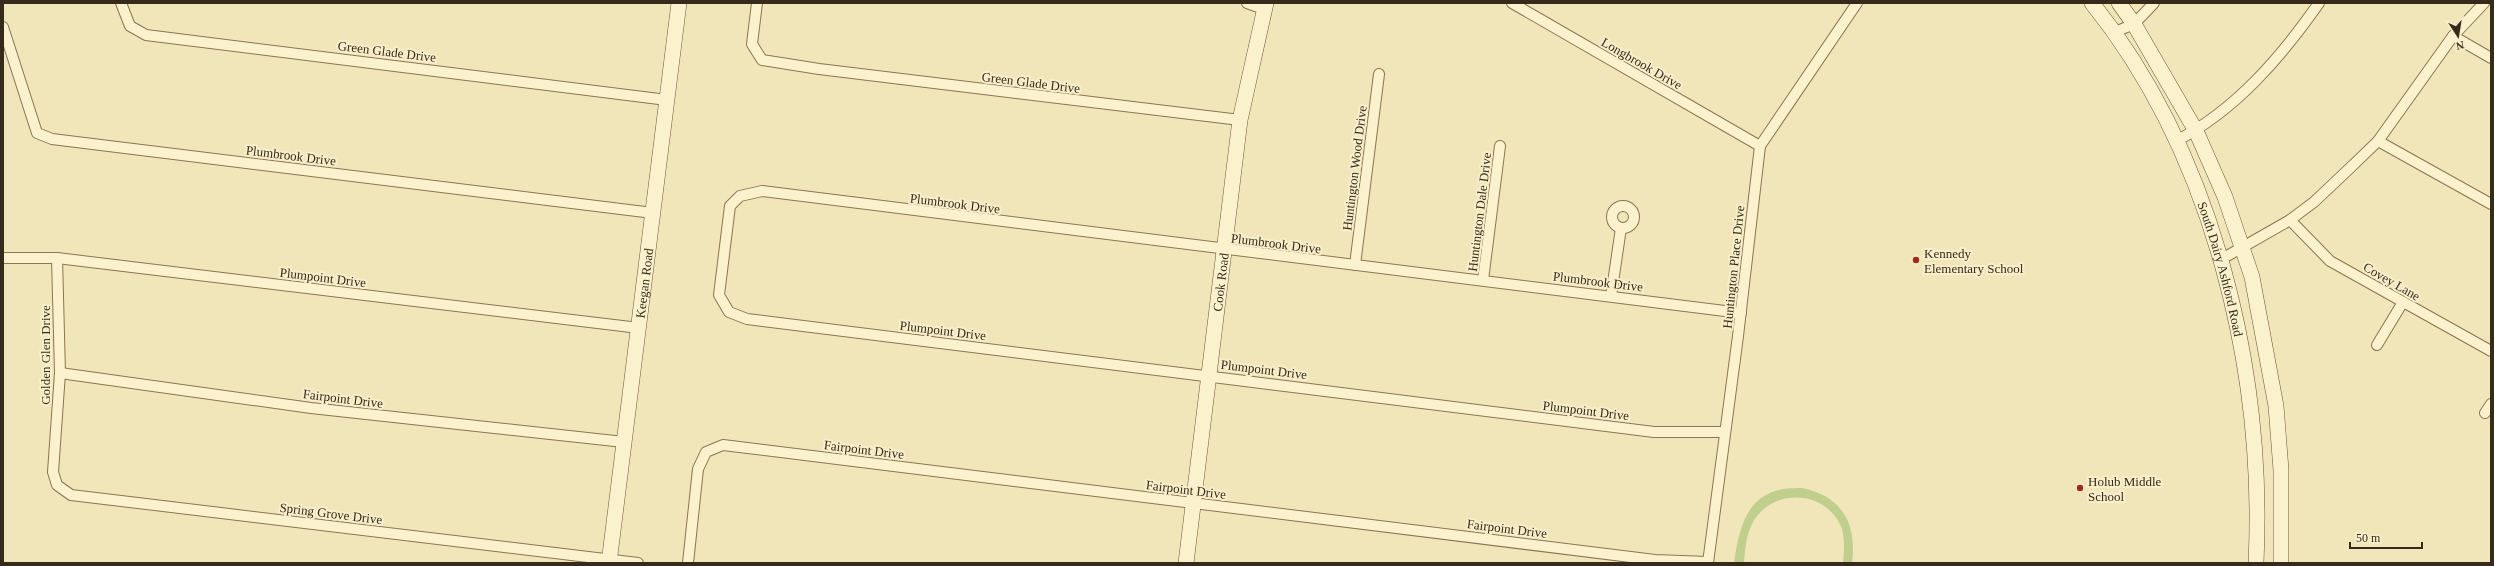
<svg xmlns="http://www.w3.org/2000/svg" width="2494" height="566" font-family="'Times New Roman',serif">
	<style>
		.green { fill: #c1cf8e }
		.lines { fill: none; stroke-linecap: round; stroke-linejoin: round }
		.street-casing { stroke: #897553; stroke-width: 12 }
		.secondary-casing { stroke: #6a5537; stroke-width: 16 }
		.street { stroke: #fbf2cd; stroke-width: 10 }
		.secondary { stroke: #fbf2cd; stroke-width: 15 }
		.poi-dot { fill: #9c2a1f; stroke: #f8efca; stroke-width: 1.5 }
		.labels { text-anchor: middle; stroke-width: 4; stroke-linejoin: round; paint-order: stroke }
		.street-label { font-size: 13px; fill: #362a1a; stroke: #f8efca }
		.poi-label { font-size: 13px; fill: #362a1a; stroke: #f8efca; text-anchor: start }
	</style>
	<rect width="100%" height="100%" fill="#f1e6ba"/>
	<path class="green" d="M1802 488C1843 496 1857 525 1852 563H1843C1844 552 1845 541 1842 529 1827 489 1771 487 1752 524 1746 536 1745 550 1744 563H1734C1740 520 1750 486 1802 488Z"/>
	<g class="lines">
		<defs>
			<g id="street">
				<path d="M121 3 130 26 146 35 667 100"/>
				<path d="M757 3 752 44 762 60 819 69 1240 120"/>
				<path d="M1247 3 1264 9"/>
				<path d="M1512 3 1760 146"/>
				<path d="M3 27 37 133 52 139 653 213"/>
				<path d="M2115 32 2134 24 2154 3"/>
				<path d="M2453 36 2491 58"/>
				<path d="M2176 141C2236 110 2281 57 2319 3"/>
				<path d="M2378 141 2491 204"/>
				<circle cx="1623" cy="217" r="11"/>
				<path d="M2290 220 2330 261 2491 351"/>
				<path d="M3 258H57L639 328"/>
				<path d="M57 258 60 373 53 472 57 485 71 495 638 563"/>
				<path d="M2220 260 2290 220 2314 202 2350 168 2378 141 2453 36 2484 3"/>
				<path d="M1355 265 1379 74"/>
				<path d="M1483 280 1500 146"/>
				<path d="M1611 296 1621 228"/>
				<path d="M2377 345 2403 302"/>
				<path d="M60 373 311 408 624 442"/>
				<path d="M2485 413 2491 404"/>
				<path d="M1724 432H1654L747 319 729 312 719 295 730 206 740 196 762 191 1741 313"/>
				<path d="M688 563 698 469 706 452 723 445 1655 560 1708 562"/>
				<path d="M1708 563 1738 336 1760 146 1857 3"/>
			</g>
			<g id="secondary">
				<path id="s1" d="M2092 3C2214 155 2265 371 2256 563"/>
				<path d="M2119 3 2134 24 2196 131 2225 197 2252 277 2276 406 2281 470V563"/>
				<path id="s2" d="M609 563 679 3"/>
				<path id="s3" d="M1186 563 1240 120 1266 3"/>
			</g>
		</defs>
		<use href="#street" class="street-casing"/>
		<use href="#secondary" class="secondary-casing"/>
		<use href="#street" class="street"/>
		<use href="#secondary" class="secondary"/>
	</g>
	<g class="poi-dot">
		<circle cx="1916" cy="260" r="4"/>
		<circle cx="2080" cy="488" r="4"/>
	</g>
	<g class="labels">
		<g class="street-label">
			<text transform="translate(387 51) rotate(7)" y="5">Green Glade Drive</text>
			<text transform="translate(1642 63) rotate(30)" y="5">Longbrook Drive</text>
			<text transform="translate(1031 82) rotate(7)" y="5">Green Glade Drive</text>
			<text transform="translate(291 155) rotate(7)" y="5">Plumbrook Drive</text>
			<text transform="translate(1354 168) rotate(-83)" y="5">Huntington Wood Drive</text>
			<text transform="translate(955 203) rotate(7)" y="5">Plumbrook Drive</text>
			<text transform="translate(1479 212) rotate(-83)" y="5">Huntington Dale Drive</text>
			<text transform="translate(1276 243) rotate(7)" y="5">Plumbrook Drive</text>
			<text transform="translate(1733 267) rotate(-84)" y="5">Huntington Place Drive</text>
			<text dy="5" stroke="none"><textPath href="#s1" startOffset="298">South Dairy Ashford Road</textPath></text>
			<text transform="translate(323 277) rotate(7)" y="5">Plumpoint Drive</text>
			<text transform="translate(1598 281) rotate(7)" y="5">Plumbrook Drive</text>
			<text transform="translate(2392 281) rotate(30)" y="5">Covey Lane</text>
			<text dy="5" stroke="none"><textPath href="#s3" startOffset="283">Cook Road</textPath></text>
			<text dy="5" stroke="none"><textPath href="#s2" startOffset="282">Keegan Road</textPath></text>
			<text transform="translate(943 330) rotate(7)" y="5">Plumpoint Drive</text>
			<text transform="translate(45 355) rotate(-90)" y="5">Golden Glen Drive</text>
			<text transform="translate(1264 369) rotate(7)" y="5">Plumpoint Drive</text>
			<text transform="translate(343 398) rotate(7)" y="5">Fairpoint Drive</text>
			<text transform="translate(1586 410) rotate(7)" y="5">Plumpoint Drive</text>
			<text transform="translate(864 449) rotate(7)" y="5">Fairpoint Drive</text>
			<text transform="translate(1186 489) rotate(7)" y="5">Fairpoint Drive</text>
			<text transform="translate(331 513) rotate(7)" y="5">Spring Grove Drive</text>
			<text transform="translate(1507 528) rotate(7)" y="5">Fairpoint Drive</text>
		</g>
		<g class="poi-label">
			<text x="1924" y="258">Kennedy<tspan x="1924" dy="15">Elementary School</tspan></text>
			<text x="2088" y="486">Holub Middle<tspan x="2088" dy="15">School</tspan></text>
		</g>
	</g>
	<rect width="2494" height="566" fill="none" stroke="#362a1a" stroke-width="8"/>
	<g transform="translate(2458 36) rotate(168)" stroke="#f8efca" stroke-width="3" paint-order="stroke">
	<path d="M0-3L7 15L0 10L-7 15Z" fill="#362a1a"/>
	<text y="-6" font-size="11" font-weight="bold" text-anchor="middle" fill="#362a1a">N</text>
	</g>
	<path d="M2350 542v6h72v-6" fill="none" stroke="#362a1a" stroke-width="2"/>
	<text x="2356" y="542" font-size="12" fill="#362a1a" stroke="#f8efca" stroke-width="3" paint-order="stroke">50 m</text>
</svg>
